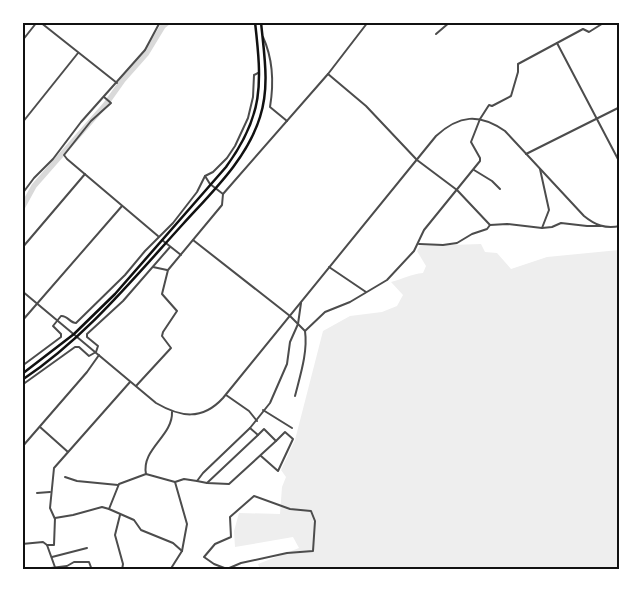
<svg xmlns="http://www.w3.org/2000/svg" width="642" height="592" font-family="'Golos Text',sans-serif">
	<style>
		.green { fill: #eee }
		.lines { fill: none; stroke-linecap: round; stroke-linejoin: round }
		.river { stroke: #d9d9d9; stroke-width: 5.5 }
		.minor { stroke: #4c4c4c; stroke-width: 2 }
		.tertiary { stroke: #4c4c4c; stroke-width: 2 }
		.trunk { stroke: #111; stroke-width: 2.5 }
		.neatline { fill: none; stroke: #111; stroke-width: 2 }
	</style>
	<rect width="100%" height="100%" fill="#fff"/>
	<path class="green" d="M481 244 485 252 497 253 511 269 547 257 619 250V569H260L258 564 299 548 293 537 235 547 234 531 239 513 280 514 282 487 286 477 281 470 295 440 323 331 350 316 382 312 397 306 403 295 391 282C403 279 411 274 423 273L426 266 417 251 420 246Z"/>
	<g class="lines">
		<path class="river" d="M22 208 34 186 106 104 123 80 146 54 163 26 168 22"/>
		<g class="minor">
			<path d="M40 22 117 83"/>
			<path d="M619 22 620 23"/>
			<path d="M436 34 450 22"/>
			<path d="M263 37C273 59 274 83 270 107L287 121"/>
			<path d="M22 41 37 22"/>
			<path d="M557 43 620 163"/>
			<path d="M328 74 366 106 417 160 457 190 490 225 507 224 542 228 552 227 561 223 587 226H601"/>
			<path d="M104 97 111 103 91 121 64 155 67 159 158 236"/>
			<path d="M22 123 78 53"/>
			<path d="M526 154 620 107"/>
			<path d="M540 169 549 210 542 228"/>
			<path d="M474 170 492 181 500 189"/>
			<path d="M205 176 210 184 223 194"/>
			<path d="M22 194 34 178 53 159 81 122 145 50 160 22"/>
			<path d="M162 240 181 255"/>
			<path d="M193 240 290 316 305 331 325 312 350 302 387 280 414 251 424 230 480 161V158L471 142 480 119 489 105 492 106 511 96 518 72V64L583 29 589 32 605 22"/>
			<path d="M419 244 443 245 457 243 472 234 487 229 490 225"/>
			<path d="M22 248 85 174"/>
			<path d="M153 267 167 270"/>
			<path d="M329 267 366 292"/>
			<path d="M22 321 122 206"/>
			<path d="M22 366 61 337V334L53 326 61 316C67 315 70 323 76 323L125 275 145 251 173 223 197 192 205 176 213 172 227 158 235 146 248 118 253 97 254 75 258 73"/>
			<path d="M22 385 75 347H79L89 356 96 352 98 346 87 337V334L123 301 170 247"/>
			<path d="M136 386 171 348 162 336 163 332 177 311 162 294 168 270 222 205 223 194 328 74 368 22"/>
			<path d="M226 395 249 411 257 421"/>
			<path d="M295 396C300 376 308 352 305 331"/>
			<path d="M263 410 292 428"/>
			<path d="M40 427 68 452"/>
			<path d="M22 447 87 372 99 355"/>
			<path d="M261 456 278 471 293 439 285 432 276 441"/>
			<path d="M146 474C141 449 173 436 172 412"/>
			<path d="M65 477 77 481 118 485"/>
			<path d="M197 481 207 483 229 484 276 441 264 429 258 435 250 428"/>
			<path d="M207 483 258 435"/>
			<path d="M37 493 50 492"/>
			<path d="M254 496 290 509 311 511 315 521 313 551 287 553 241 563 227 569 214 564 204 557 215 544 231 537 230 517Z"/>
			<path d="M109 509 119 484 146 474 175 482 184 479 197 481 203 473 250 428 270 403 287 364 290 342 298 324 301 303"/>
			<path d="M120 515 115 535 123 564 122 570"/>
			<path d="M55 519 50 508 54 468 130 382"/>
			<path d="M22 544 43 542 47 545H54L55 518 73 515 102 507 109 509 134 520 141 530 173 543 182 551"/>
			<path d="M47 545 56 570"/>
			<path d="M52 557 87 548"/>
			<path d="M35 570 67 566 74 562H89L92 570"/>
			<path d="M170 570 182 551 187 524 175 482"/>
		</g>
		<path class="tertiary" d="M22 291 156 403C180 417 202 421 223 398L436 136C459 115 479 113 505 131L584 216C595 225 605 229 620 226"/>
		<g class="trunk">
			<path d="M22 374 74 334 115 294 226 167C264 115 262 84 255 22"/>
			<path d="M22 380C85 338 133 279 183 224 212 192 247 159 260 117 270 86 264 54 261 22"/>
		</g>
	</g>
	<rect width="642" height="592" fill="none" stroke="#ffffff" stroke-width="48"/>
	<rect x="24" y="24" width="594" height="544" class="neatline"/>
</svg>
